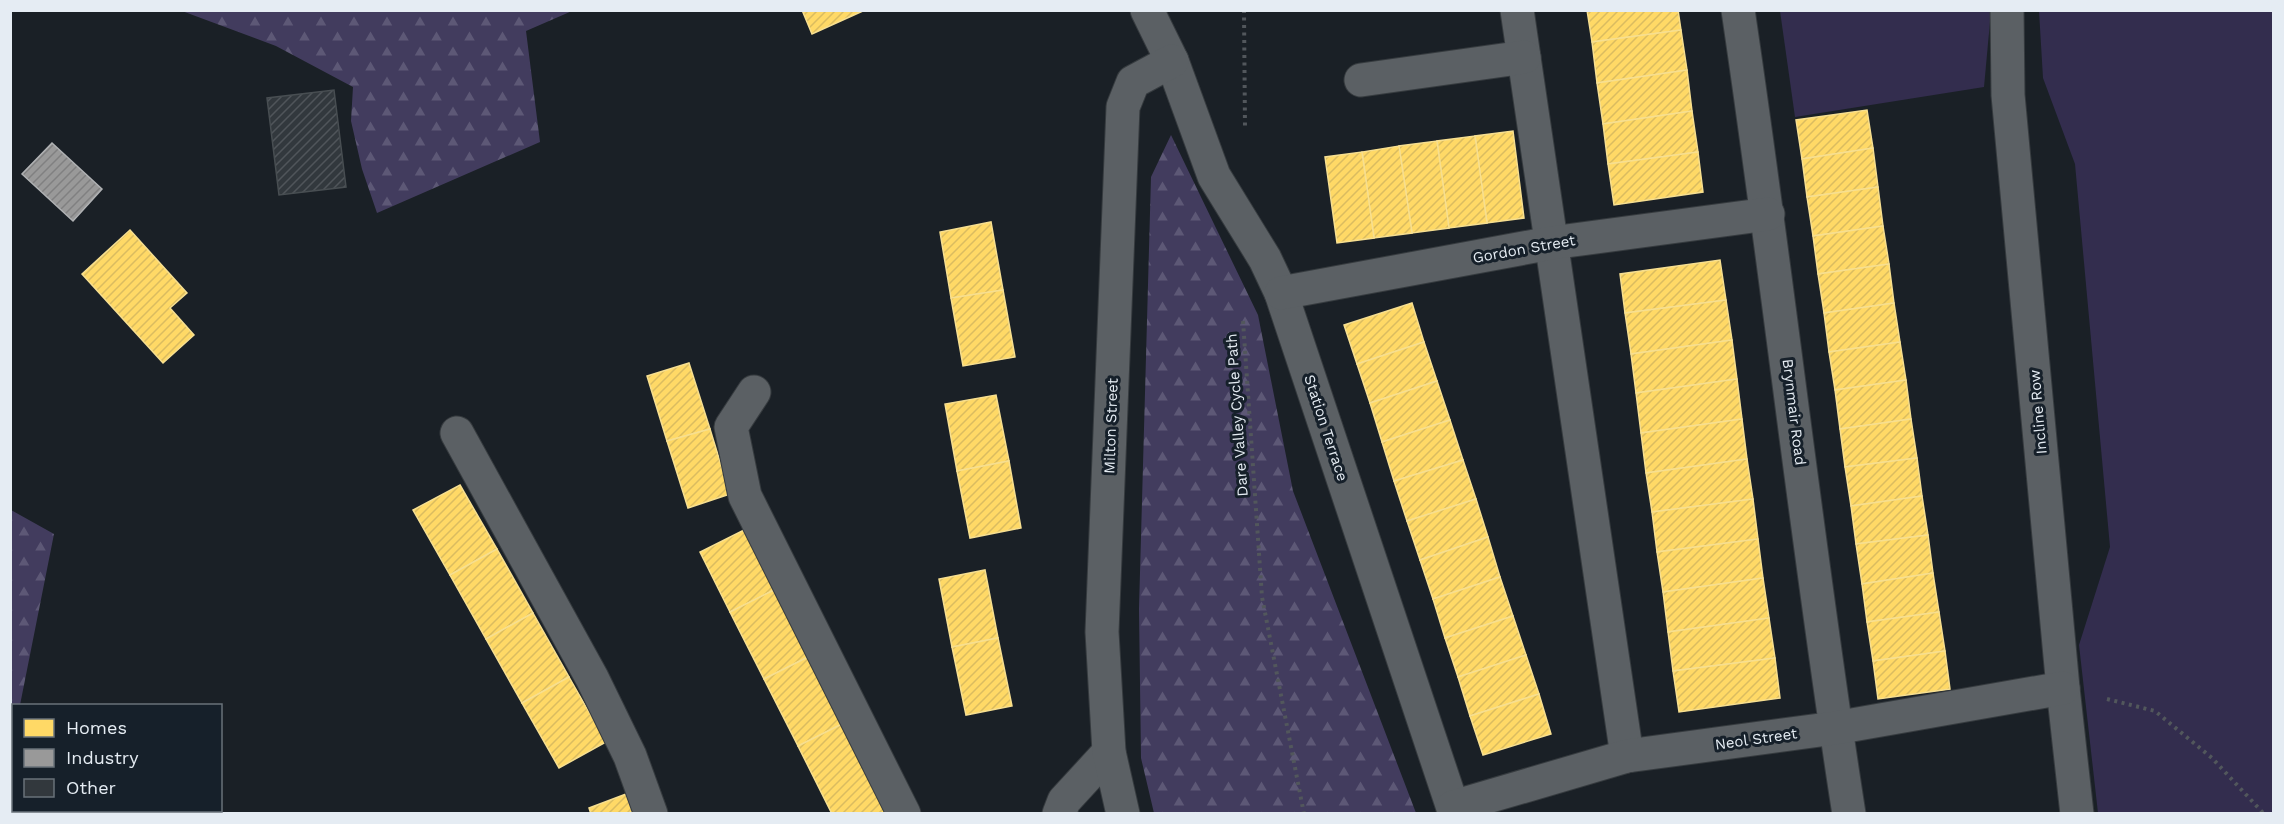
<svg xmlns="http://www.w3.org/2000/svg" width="2284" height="824" font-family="'Work Sans',sans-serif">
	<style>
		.green { fill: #332d4e }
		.forest { fill: url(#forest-firs) }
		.homes { fill: url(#homes-hatch); stroke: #f7df90; stroke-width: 1.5 }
		.industry { fill: url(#industry-hatch); stroke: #b0b2b4; stroke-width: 1.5 }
		.building { fill: url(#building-hatch); stroke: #484e52; stroke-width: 1.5 }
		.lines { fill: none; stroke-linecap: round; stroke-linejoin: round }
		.minor-casing { stroke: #363b3f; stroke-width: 35 }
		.path { stroke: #52575c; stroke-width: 4; stroke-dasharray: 3 4.5; stroke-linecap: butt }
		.minor { stroke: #5b6064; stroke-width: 33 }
		.labels { text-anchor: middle; stroke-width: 6; stroke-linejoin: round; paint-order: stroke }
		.street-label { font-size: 15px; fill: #e5ecf3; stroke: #16202a }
	</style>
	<defs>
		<pattern id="forest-firs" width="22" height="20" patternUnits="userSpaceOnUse" patternTransform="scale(1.5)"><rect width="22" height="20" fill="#423c5e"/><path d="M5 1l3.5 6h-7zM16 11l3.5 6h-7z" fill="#5d5876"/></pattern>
		<pattern id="homes-hatch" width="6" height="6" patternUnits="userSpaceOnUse" patternTransform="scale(1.5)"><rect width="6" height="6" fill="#ffd966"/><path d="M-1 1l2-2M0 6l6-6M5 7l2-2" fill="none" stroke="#dabc60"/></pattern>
		<pattern id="industry-hatch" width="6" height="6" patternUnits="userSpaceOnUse" patternTransform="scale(1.5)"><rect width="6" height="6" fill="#999"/><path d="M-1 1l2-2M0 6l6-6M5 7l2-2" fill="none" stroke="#808081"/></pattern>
		<pattern id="building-hatch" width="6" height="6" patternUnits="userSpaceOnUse" patternTransform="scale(1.5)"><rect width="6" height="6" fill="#32383d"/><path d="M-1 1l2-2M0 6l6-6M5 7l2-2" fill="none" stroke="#50555a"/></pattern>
	</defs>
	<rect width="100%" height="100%" fill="#1a2026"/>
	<g class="green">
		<path d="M1780 11H1991L1984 87 1795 117Z"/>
		<path d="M2039 11H2273V813H2098L2079 645 2110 547 2075 164 2043 78Z"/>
	</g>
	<g class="forest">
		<path d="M182 11H572L526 31 540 142 377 213 362 169 351 121 353 87 276 46Z"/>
		<path d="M1171 135 1258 315 1293 491 1416 813H1154L1141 758 1139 609 1151 177Z"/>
		<path d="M11 510 54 534 20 705 14 706V810L43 811 44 813H11Z"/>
	</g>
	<g class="homes">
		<path d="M802 10H865L812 34Z"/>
		<path d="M1587 10H1678L1681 30 1592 42Z"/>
		<path d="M1681 30 1687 70 1597 83 1592 42Z"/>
		<path d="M1687 70 1692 111 1603 124 1597 83Z"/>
		<path d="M1867 110 1873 148 1802 159 1796 120Z"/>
		<path d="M1692 111 1698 152 1608 164 1603 124Z"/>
		<path d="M1513 131 1524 218 1487 223 1475 136Z"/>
		<path d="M1475 136 1487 223 1449 228 1437 141Z"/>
		<path d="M1437 141 1449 228 1412 233 1399 146Z"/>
		<path d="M1399 146 1412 233 1374 238 1362 152Z"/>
		<path d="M1873 148 1878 187 1807 197 1802 159Z"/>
		<path d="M1362 152 1374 238 1337 243 1325 157Z"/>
		<path d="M1698 152 1703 192 1614 205 1608 164Z"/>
		<path d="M1878 187 1883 226 1813 236 1807 197Z"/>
		<path d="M991 222 1003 290 951 298 940 232Z"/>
		<path d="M1883 226 1889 264 1818 274 1813 236Z"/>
		<path d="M130 230 187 293 170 308 194 335 163 363 82 274Z"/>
		<path d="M1720 260 1726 300 1625 313 1620 274Z"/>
		<path d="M1889 264 1894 303 1824 313 1818 274Z"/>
		<path d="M1003 290 1015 357 963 366 951 298Z"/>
		<path d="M1726 300 1732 340 1631 354 1625 313Z"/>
		<path d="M1412 303 1424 342 1357 364 1344 325Z"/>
		<path d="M1894 303 1900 342 1829 352 1824 313Z"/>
		<path d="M1732 340 1737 379 1636 393 1631 354Z"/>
		<path d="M1424 342 1437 381 1370 403 1357 364Z"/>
		<path d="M1900 342 1906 380 1835 390 1829 352Z"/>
		<path d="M689 363 710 429 667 441 647 376Z"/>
		<path d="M1737 379 1742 419 1641 433 1636 393Z"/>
		<path d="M1906 380 1911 419 1840 429 1835 390Z"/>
		<path d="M1437 381 1450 420 1382 442 1370 403Z"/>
		<path d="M996 395 1009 461 957 471 945 404Z"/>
		<path d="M1742 419 1747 459 1646 473 1641 433Z"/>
		<path d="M1911 419 1917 458 1845 467 1840 429Z"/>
		<path d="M1450 420 1463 460 1394 481 1382 442Z"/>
		<path d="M710 429 730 494 688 508 667 441Z"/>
		<path d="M1917 458 1922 496 1851 506 1845 467Z"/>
		<path d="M1747 459 1753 499 1652 512 1646 473Z"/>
		<path d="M1463 460 1476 499 1407 521 1394 481Z"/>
		<path d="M1009 461 1021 528 970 538 957 471Z"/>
		<path d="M460 485 497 549 450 575 413 510Z"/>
		<path d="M1922 496 1928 535 1856 544 1851 506Z"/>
		<path d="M1476 499 1488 537 1420 560 1407 521Z"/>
		<path d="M1753 499 1758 539 1657 552 1652 512Z"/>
		<path d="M744 530 774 590 730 612 700 552Z"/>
		<path d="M1928 535 1933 573 1862 584 1856 544Z"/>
		<path d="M1488 537 1500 577 1433 599 1420 560Z"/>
		<path d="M1758 539 1763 578 1663 592 1657 552Z"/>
		<path d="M497 549 533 613 486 639 450 575Z"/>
		<path d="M985 570 998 638 952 647 939 579Z"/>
		<path d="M1933 573 1939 612 1867 622 1862 584Z"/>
		<path d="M1500 577 1513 616 1445 638 1433 599Z"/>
		<path d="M1763 578 1769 618 1668 632 1663 592Z"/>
		<path d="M774 590 808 657 764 679 730 612Z"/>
		<path d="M1939 612 1945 651 1873 661 1867 622Z"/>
		<path d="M533 613 569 677 522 703 486 639Z"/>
		<path d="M1513 616 1526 655 1458 677 1445 638Z"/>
		<path d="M1769 618 1775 658 1673 671 1668 632Z"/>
		<path d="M998 638 1012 706 966 715 952 647Z"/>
		<path d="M1945 651 1950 689 1878 699 1873 661Z"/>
		<path d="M1526 655 1539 694 1470 716 1458 677Z"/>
		<path d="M808 657 842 724 798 746 764 679Z"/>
		<path d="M1775 658 1780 698 1679 712 1673 671Z"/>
		<path d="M569 677 606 742 559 768 522 703Z"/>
		<path d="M1539 694 1551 734 1483 755 1470 716Z"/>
		<path d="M842 724 886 814H832L798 746Z"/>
		<path d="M626 794 633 814H591L589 808Z"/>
	</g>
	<path class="industry" d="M52 143 102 189 73 221 22 174Z"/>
	<path class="building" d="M334 90 346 187 279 195 267 98Z"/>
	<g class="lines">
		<defs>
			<g id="minor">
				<path d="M1147 10 1172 61 1214 176 1265 259 1281 293 1455 814"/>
				<path d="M1517 10 1627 756"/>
				<path d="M1738 10C1778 278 1807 547 1849 814"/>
				<path d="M2007 10 2008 95 2063 688 2077 814"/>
				<path d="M1361 80 1524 57"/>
				<path d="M1281 293 1551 243 1768 214"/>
				<path d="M754 392 731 427 745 496 904 814"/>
				<path d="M457 433 592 678 630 756 651 814"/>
				<path d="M1453 807 1627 756 1835 728 2063 688"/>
				<path d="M1059 814 1064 801 1109 752"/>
				<path d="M1123 814 1109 752 1102 632 1123 107 1133 82 1172 61"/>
			</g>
		</defs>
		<use href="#minor" class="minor-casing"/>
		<g class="path">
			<path d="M1244 10 1245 128"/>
			<path d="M1243 321 1262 597 1304 814"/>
			<path d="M2107 699 2155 711 2212 758 2264 814"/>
		</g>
		<use href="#minor" class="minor"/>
	</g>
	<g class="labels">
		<g class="street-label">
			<text transform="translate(1524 249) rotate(-10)" y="5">Gordon Street</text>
			<text transform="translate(1794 412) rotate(83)" y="5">Brynmair Road</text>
			<text transform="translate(2038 412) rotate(-95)" y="5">Incline Row</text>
			<text transform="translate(1237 415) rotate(-94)" y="5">Dare Valley Cycle Path</text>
			<text transform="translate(1111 426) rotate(-88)" y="5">Milton Street</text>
			<text transform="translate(1326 428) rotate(72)" y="5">Station Terrace</text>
			<text transform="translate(1756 739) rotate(-8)" y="5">Neol Street</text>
		</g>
	</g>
	<rect width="2284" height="824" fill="none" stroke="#e5ecf3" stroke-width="24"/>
	<rect x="12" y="704" width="210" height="108" fill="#16202a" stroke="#69727a" stroke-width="1.5"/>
	<rect x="24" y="719" width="30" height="18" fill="#ffd966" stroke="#69727a" stroke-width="1.5"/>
	<text x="66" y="734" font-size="18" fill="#e5ecf3">Homes</text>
	<rect x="24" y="749" width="30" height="18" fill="#999999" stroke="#69727a" stroke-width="1.5"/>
	<text x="66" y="764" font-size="18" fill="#e5ecf3">Industry</text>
	<rect x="24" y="779" width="30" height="18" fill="#32383d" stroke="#69727a" stroke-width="1.5"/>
	<text x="66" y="794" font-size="18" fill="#e5ecf3">Other</text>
</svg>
